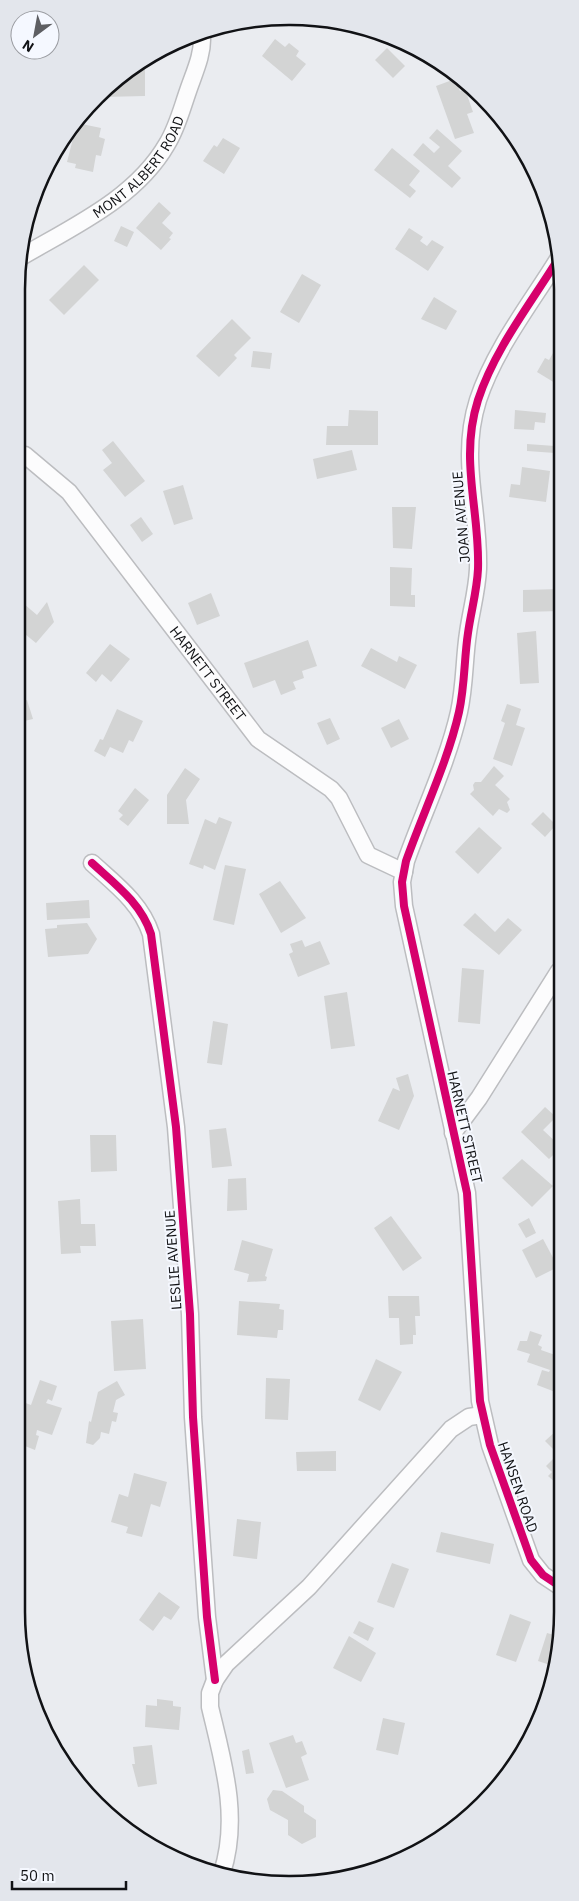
<svg xmlns="http://www.w3.org/2000/svg" width="579" height="1901" font-family="'IBM Plex Sans',sans-serif">
	<style>
		.building { fill: #d3d4d4 }
		.lines { fill: none; stroke-linecap: round; stroke-linejoin: round }
		.minor-casing { stroke: #bcbdc0; stroke-width: 19 }
		.minor { stroke: #fcfcfd; stroke-width: 16 }
		.cycleway-casing { stroke: #f5f8ff; stroke-width: 11 }
		.cycleway { stroke: #d6006c; stroke-width: 8 }
		.labels { text-anchor: middle; stroke-width: 4; stroke-linejoin: round; paint-order: stroke }
		.street-label { font-size: 14px; fill: #111215; stroke: #f5f8ff }
		.rim { fill: none; stroke: #111215; stroke-width: 2.5 }
	</style>
	<rect width="100%" height="100%" fill="#eaecf0"/>
	<g class="building">
		<path d="M275 39 285 47 289 43 299 51 296 56 306 64 292 81 262 56Z"/>
		<path d="M387 48 405 66 393 78 375 60Z"/>
		<path d="M145 62V96L103 97 137 63Z"/>
		<path d="M455 79 460 91 465 89 473 112 467 114 474 133 455 139 436 86Z"/>
		<path d="M77 123 101 128 99 137 105 139 101 156 96 155 93 172 75 168 76 164 67 162Z"/>
		<path d="M437 129 462 151 448 166 461 178 452 188 413 155 423 143 434 153 440 147 429 138Z"/>
		<path d="M223 138 240 148 224 174 203 161 214 145 217 147Z"/>
		<path d="M392 148 420 171 409 185 416 191 410 198 374 170Z"/>
		<path d="M159 202 171 213 162 223 173 233 169 238 171 239 161 250 136 228Z"/>
		<path d="M121 226 134 232 127 247 114 241Z"/>
		<path d="M409 228 423 237 420 241 427 246 432 240 444 247 428 271 395 249Z"/>
		<path d="M84 265 99 280 64 315 49 300Z"/>
		<path d="M302 274 321 285 299 323 280 312Z"/>
		<path d="M434 297 457 311 446 330 421 319Z"/>
		<path d="M232 319 251 338 234 355 237 358 219 377 196 356Z"/>
		<path d="M560 341V386L537 372 545 358 549 360Z"/>
		<path d="M253 351 272 353 270 369 251 367Z"/>
		<path d="M349 410 378 411V445H326L327 426H348Z"/>
		<path d="M515 410 546 413 545 423 535 422 534 430 514 429Z"/>
		<path d="M113 441 145 481 125 497 103 470 112 463 102 450Z"/>
		<path d="M527 444 555 446V453L527 451Z"/>
		<path d="M352 450 357 470 317 479 313 459Z"/>
		<path d="M522 467 550 471 546 502 509 497 511 484 520 485Z"/>
		<path d="M183 485 193 519 174 525 163 491Z"/>
		<path d="M392 507H416L412 549 393 548Z"/>
		<path d="M141 517 153 534 142 542 130 525Z"/>
		<path d="M390 567 412 568 411 595H415V607L390 606Z"/>
		<path d="M560 589V611L523 612V590Z"/>
		<path d="M211 593 220 616 197 625 188 603Z"/>
		<path d="M47 602 54 622 36 643 20 630V609L24 604 37 615Z"/>
		<path d="M536 631 539 683 520 684 517 633Z"/>
		<path d="M308 640 317 666 302 671 304 678 293 682 296 689 281 695 275 680 253 688 244 663Z"/>
		<path d="M110 644 130 659 111 682 102 674 96 682 86 673Z"/>
		<path d="M371 648 397 662 399 656 417 665 405 689 361 666Z"/>
		<path d="M27 700 33 719 20 722V702Z"/>
		<path d="M507 704 521 709 516 725 525 728 512 766 493 759 505 723 501 721Z"/>
		<path d="M117 709 143 721 133 742 129 740 123 753 110 747 105 757 94 751 100 739 103 740Z"/>
		<path d="M330 718 340 739 327 745 317 723Z"/>
		<path d="M399 719 409 739 391 748 381 728Z"/>
		<path d="M494 766 504 776 495 785 510 799 507 802 510 810 507 813 499 809 493 816 470 794 474 790 473 785 475 782H481Z"/>
		<path d="M185 768 200 779 186 800 189 824H167V795Z"/>
		<path d="M135 788 149 800 128 826 119 819 123 815 118 811Z"/>
		<path d="M543 812 556 825 545 837 531 824Z"/>
		<path d="M219 817 232 822 215 870 204 865 203 869 189 864 205 819 216 824Z"/>
		<path d="M479 827 502 848 478 874 455 852Z"/>
		<path d="M225 865 246 869 234 925 213 920Z"/>
		<path d="M280 881 306 918 281 933 259 894Z"/>
		<path d="M89 900 90 918 47 920 46 903Z"/>
		<path d="M475 913 495 932 508 918 522 930 499 955 463 925Z"/>
		<path d="M87 923 97 939 88 954 48 957 45 929 57 928V925Z"/>
		<path d="M302 940 305 947 320 941 330 964 298 977 289 954 293 952 290 944Z"/>
		<path d="M462 968 484 970 480 1024 458 1022Z"/>
		<path d="M347 992 355 1046 331 1049 324 996Z"/>
		<path d="M213 1021 228 1024 222 1065 207 1063Z"/>
		<path d="M408 1074 414 1096 399 1130 378 1121 393 1088 400 1091 396 1078Z"/>
		<path d="M545 1107 556 1117 543 1130 559 1145V1149L549 1159 521 1132Z"/>
		<path d="M226 1128 232 1166 212 1168 209 1130Z"/>
		<path d="M90 1135H116L117 1171 91 1172Z"/>
		<path d="M522 1159 553 1186 532 1207 502 1178Z"/>
		<path d="M246 1178 247 1210 227 1211 228 1179Z"/>
		<path d="M80 1199 81 1224H95L96 1246H80L81 1253 61 1254 58 1201Z"/>
		<path d="M391 1216 422 1258 403 1271 374 1228Z"/>
		<path d="M529 1218 536 1233 526 1238 518 1224Z"/>
		<path d="M543 1239 558 1267 536 1278 522 1250Z"/>
		<path d="M242 1240 273 1249 265 1276 267 1277 266 1281 247 1282 249 1274 234 1270Z"/>
		<path d="M388 1296H419L420 1316H415L416 1335H413V1344L400 1345 399 1318H389Z"/>
		<path d="M239 1301 280 1304 279 1309 284 1310 283 1330H278L277 1338 237 1335Z"/>
		<path d="M143 1319 146 1369 114 1371 111 1321Z"/>
		<path d="M530 1331 542 1335 538 1345 542 1347 541 1350 558 1356V1393L537 1385 542 1370 549 1372 550 1370 527 1362 530 1354 517 1350 520 1341H527Z"/>
		<path d="M376 1359 402 1372 380 1411 358 1400Z"/>
		<path d="M266 1378 290 1379 288 1420 265 1419Z"/>
		<path d="M40 1380 57 1386 52 1401 48 1399 46 1403 62 1408 52 1435 37 1430 36 1435 39 1436 35 1450 20 1444 25 1430 18 1427 20 1419 17 1418V1408L20 1401 31 1405Z"/>
		<path d="M117 1381 125 1395 116 1400 113 1412 118 1413 116 1422 112 1421 109 1434 101 1432 100 1438 93 1445 86 1443 89 1421 91 1422 98 1392Z"/>
		<path d="M557 1430 558 1431V1454L545 1441Z"/>
		<path d="M336 1451V1471H297L296 1452Z"/>
		<path d="M558 1454V1480L556 1483 548 1476 552 1472 546 1466Z"/>
		<path d="M134 1473 167 1482 160 1507 151 1504 142 1537 126 1533 128 1527 111 1522 119 1494 128 1497Z"/>
		<path d="M237 1519 261 1522 257 1559 233 1556Z"/>
		<path d="M441 1532 494 1544 490 1564 436 1552Z"/>
		<path d="M392 1563 409 1569 394 1608 377 1602Z"/>
		<path d="M16 1570 24 1572 17 1599H16Z"/>
		<path d="M159 1592 180 1607 171 1620 164 1616 153 1631 139 1620Z"/>
		<path d="M510 1614 531 1622 516 1662 496 1655Z"/>
		<path d="M359 1621 374 1628 368 1641 353 1633Z"/>
		<path d="M557 1624V1659L552 1658 550 1665 538 1661 547 1633 554 1635Z"/>
		<path d="M349 1636 376 1653 361 1682 333 1668Z"/>
		<path d="M157 1699 173 1701V1706L181 1707 179 1730 145 1727 146 1705 157 1706Z"/>
		<path d="M383 1718 405 1723 398 1755 376 1750Z"/>
		<path d="M293 1735 296 1743 302 1741 307 1754 301 1757 309 1780 286 1788 269 1743Z"/>
		<path d="M152 1745 157 1784 138 1787 132 1764H135L133 1747Z"/>
		<path d="M249 1749 254 1773 246 1774 242 1751Z"/>
		<path d="M273 1790 282 1791 304 1806V1812L316 1820V1837L302 1844 288 1835V1820L270 1810 267 1799Z"/>
	</g>
	<g class="lines">
		<defs>
			<g id="minor">
				<path id="s1" d="M21 257C74 226 136 198 167 144 177 128 182 108 188 91 194 73 203 55 202 36"/>
				<path id="s2" d="M25 455 69 492 258 739 331 789 339 798 368 855 404 872"/>
				<path d="M92 863C115 884 141 903 151 934L176 1127 190 1314 193 1417 207 1617 215 1680"/>
				<path d="M453 1133 479 1098 559 971"/>
				<path d="M558 1585 543 1575 531 1560 490 1445 480 1401 467 1193 404 906 402 882 406 861C423 813 448 761 459 712 465 685 464 659 468 633 471 611 477 591 478 569 480 510 459 460 478 400 495 348 532 302 560 256"/>
				<path d="M222 1873C240 1817 223 1762 210 1707V1693L215 1680 226 1664 309 1587 451 1429 469 1417 482 1415"/>
			</g>
		</defs>
		<use href="#minor" class="minor-casing"/>
		<use href="#minor" class="minor"/>
		<defs>
			<g id="cycleway">
				<path d="M92 863C115 884 141 903 151 934L176 1127 190 1314 193 1417 207 1617 215 1680"/>
				<path d="M558 1585 543 1575 531 1560 490 1445 480 1401 467 1193 404 906 402 882 406 861C423 813 448 761 459 712 465 685 464 659 468 633 471 611 477 591 478 569 480 510 459 460 478 400 495 348 532 302 560 256"/>
			</g>
		</defs>
		<use href="#cycleway" class="cycleway-casing"/>
		<use href="#cycleway" class="cycleway"/>
	</g>
	<g class="labels">
		<g class="street-label">
			<text dy="5" stroke="none"><textPath href="#s1" startOffset="151">MONT ALBERT ROAD</textPath></text>
			<text transform="translate(461 517) rotate(-95)" y="5">JOAN AVENUE</text>
			<text dy="5" stroke="none"><textPath href="#s2" startOffset="286">HARNETT STREET</textPath></text>
			<text transform="translate(465 1127) rotate(77)" y="5">HARNETT STREET</text>
			<text transform="translate(173 1260) rotate(-94)" y="5">LESLIE AVENUE</text>
			<text transform="translate(518 1487) rotate(71)" y="5">HANSEN ROAD</text>
		</g>
	</g>
	<path d="M0 0H579V1901H0ZM289 25H290A264 264 0 0 1 554 289V1612A264 264 0 0 1 290 1876H289A264 264 0 0 1 25 1612V289A264 264 0 0 1 289 25Z" fill="#e3e6ec" fill-rule="evenodd"/>
	<path class="rim" d="M289 25H290A264 264 0 0 1 554 289V1612A264 264 0 0 1 290 1876H289A264 264 0 0 1 25 1612V289A264 264 0 0 1 289 25Z"/>
	<g transform="translate(35 35) rotate(212)"><circle r="24" fill="#f5f8ff" stroke="#9a9ca1"/>
	<path d="M0-4L9 19L0 12L-9 19Z" fill="#5d5e62"/>
	<text y="-8" font-size="14" font-weight="bold" text-anchor="middle" fill="#111215">N</text>
	</g>
	<path d="M12 1881v8h114v-8" fill="none" stroke="#111215" stroke-width="2.5"/>
	<text x="20" y="1881" font-size="15" fill="#111215" stroke="#f5f8ff" stroke-width="4" paint-order="stroke">50 m</text>
</svg>
